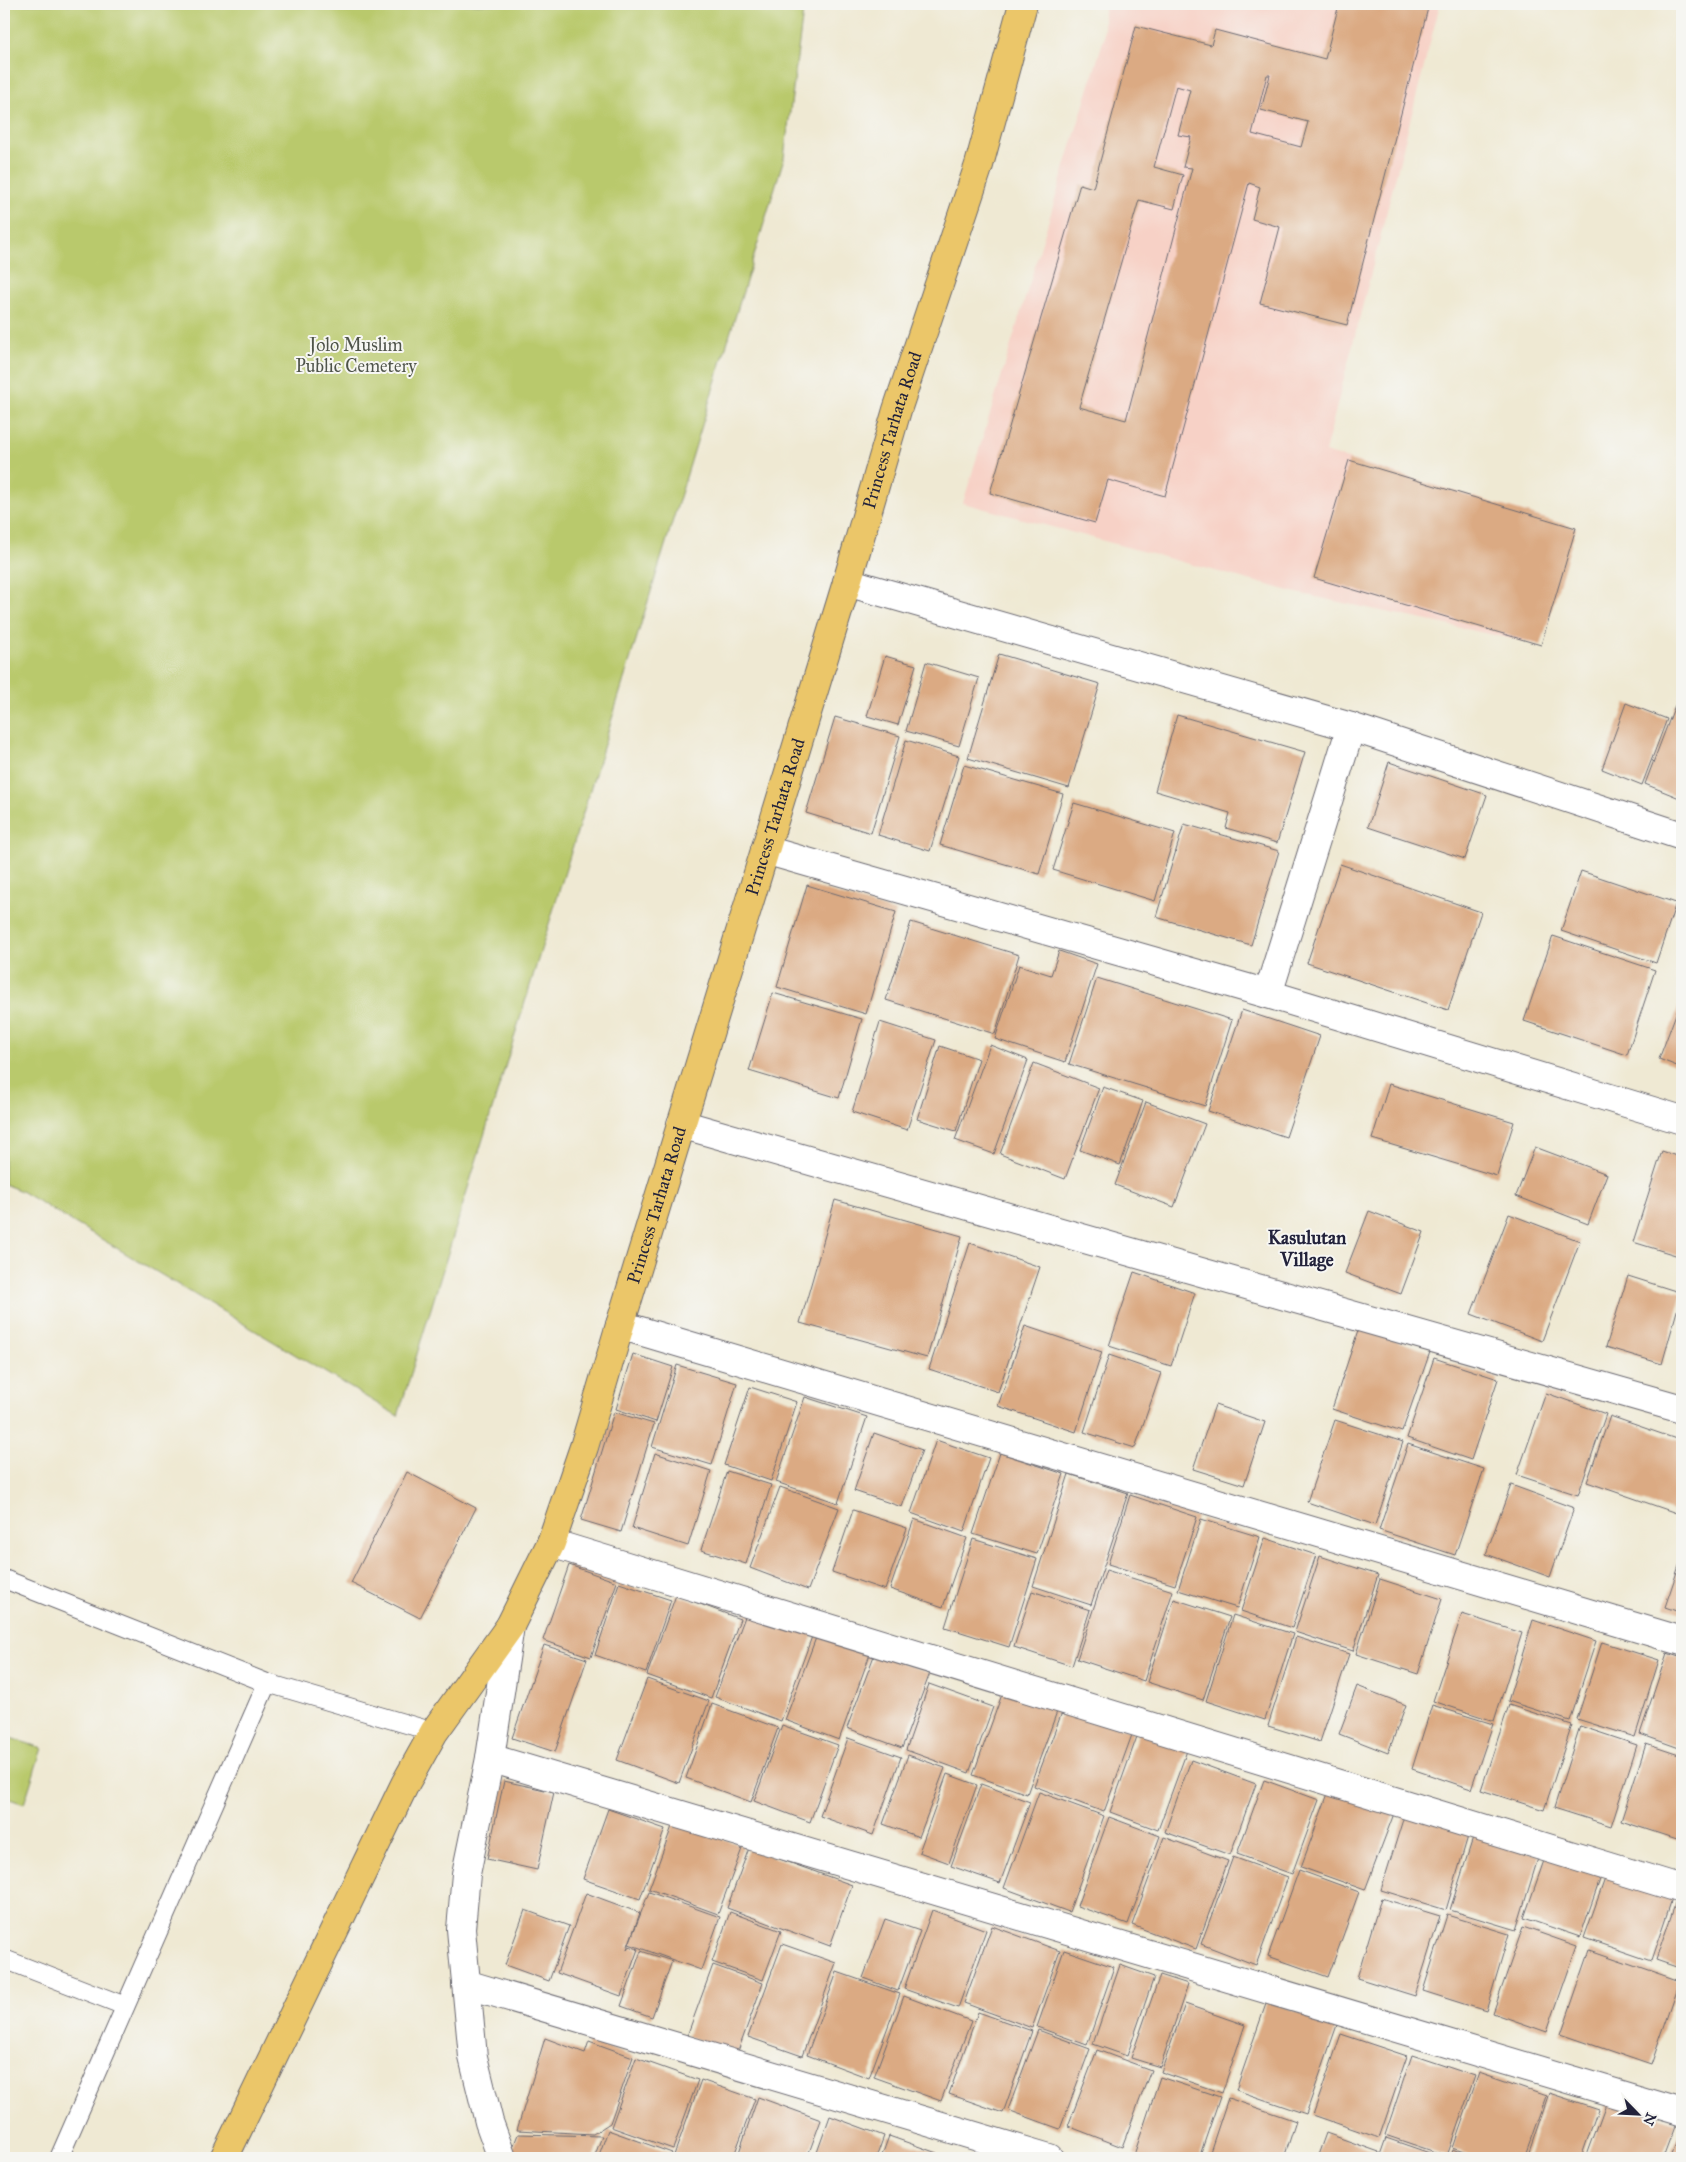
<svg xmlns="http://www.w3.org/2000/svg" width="1686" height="2162" font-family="'IM FELL Great Primer',serif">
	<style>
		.built { fill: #f7d1c6 }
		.green { fill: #b9c96c; stroke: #6e7654 }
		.building { fill: #dbaa83; fill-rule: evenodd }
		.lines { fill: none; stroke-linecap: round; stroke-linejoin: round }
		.service-casing { stroke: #6a6870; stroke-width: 20 }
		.minor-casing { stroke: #6a6870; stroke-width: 30 }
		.tertiary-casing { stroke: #6a6870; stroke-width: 30 }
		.primary-casing { stroke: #6a6870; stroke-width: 30 }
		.service { stroke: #fff; stroke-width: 18 }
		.minor { stroke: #fff; stroke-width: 28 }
		.tertiary { stroke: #fff; stroke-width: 28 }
		.primary { stroke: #ebc669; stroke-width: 28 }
		.labels { text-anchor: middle; stroke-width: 4; stroke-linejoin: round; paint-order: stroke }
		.park-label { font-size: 18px; fill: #4f544a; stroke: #f6f6f2 }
		.street-label { font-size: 18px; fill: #22223b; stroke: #f6f6f2 }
		.neighbourhood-label { font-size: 19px; font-weight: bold; fill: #22223b; stroke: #f6f6f2 }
	</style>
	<rect width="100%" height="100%" fill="#f6f6f2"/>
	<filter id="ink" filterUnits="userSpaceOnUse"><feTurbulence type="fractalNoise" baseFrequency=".02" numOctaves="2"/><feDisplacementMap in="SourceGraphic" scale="10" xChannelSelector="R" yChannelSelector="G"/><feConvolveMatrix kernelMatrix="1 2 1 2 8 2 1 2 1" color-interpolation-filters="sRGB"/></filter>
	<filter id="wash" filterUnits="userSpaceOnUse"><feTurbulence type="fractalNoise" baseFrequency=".0096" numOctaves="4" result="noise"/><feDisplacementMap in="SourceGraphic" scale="20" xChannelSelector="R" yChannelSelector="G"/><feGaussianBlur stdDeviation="1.12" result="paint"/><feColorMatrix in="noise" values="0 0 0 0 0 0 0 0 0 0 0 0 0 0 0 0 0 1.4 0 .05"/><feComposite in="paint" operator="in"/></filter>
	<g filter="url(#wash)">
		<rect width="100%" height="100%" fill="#efe9d3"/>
		<path class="built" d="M1104 4H1440L1325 452 1576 528 1541 645 1297 593 963 503 1104 38Z"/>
		<g class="green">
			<path d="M4 4H804L784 158 398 1416 21 1191 4 1184Z"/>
			<path d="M4 1736 42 1748 24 1804 4 1797Z"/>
		</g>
		<g id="blocks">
			<g class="building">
				<path d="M1339 4H1429L1347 325 1260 303 1280 227 1252 219 1260 187 1249 183 1165 496 1108 480 1095 523 990 493 1080 184 1093 188 1136 26 1211 45 1215 30 1325 59ZM1267 75H1270L1261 110 1308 122 1301 147 1252 134ZM1176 86 1190 90 1178 135 1191 137 1183 167 1192 168 1126 420 1079 407 1139 200 1174 209 1183 175 1154 167Z"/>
				<path d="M1349 460 1576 528 1541 645 1314 578Z"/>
				<path d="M999 654 1100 684 1069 788 968 758Z"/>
				<path d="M885 656 916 665 898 725 867 716Z"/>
				<path d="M926 662 979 678 959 746 906 731Z"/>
				<path d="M1626 703 1667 719 1642 785 1602 769Z"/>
				<path d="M1675 705 1682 708V799L1645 784Z"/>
				<path d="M1177 715 1305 752 1277 843 1226 828 1230 813 1155 791Z"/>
				<path d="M835 717 900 736 871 833 806 813Z"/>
				<path d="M906 740 959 756 930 851 878 835Z"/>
				<path d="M1389 762 1487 795 1465 859 1368 827Z"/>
				<path d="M964 765 1063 794 1039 874 940 845Z"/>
				<path d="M1074 803 1175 833 1155 901 1053 870Z"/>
				<path d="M1184 824 1279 851 1251 945 1156 917Z"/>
				<path d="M1340 864 1481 912 1448 1010 1307 963Z"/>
				<path d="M1581 871 1676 903 1656 963 1561 931Z"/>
				<path d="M807 885 896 912 866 1014 777 987Z"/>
				<path d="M911 922 1019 955 995 1034 886 1000Z"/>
				<path d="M1553 936 1655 970 1627 1055 1524 1021Z"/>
				<path d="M1059 951 1097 964 1065 1062 995 1039 1019 965 1051 975Z"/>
				<path d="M1097 978 1232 1020 1205 1106 1069 1064Z"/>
				<path d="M773 993 862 1019 839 1098 749 1071Z"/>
				<path d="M1682 998V1068L1659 1059Z"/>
				<path d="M1242 1010 1320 1036 1286 1137 1208 1111Z"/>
				<path d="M880 1022 936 1040 907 1130 852 1112Z"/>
				<path d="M990 1045 1028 1060 994 1154 955 1140Z"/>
				<path d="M940 1046 979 1059 956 1131 917 1119Z"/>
				<path d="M1034 1063 1099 1088 1065 1179 1000 1154Z"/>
				<path d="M1389 1084 1514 1122 1497 1176 1372 1139Z"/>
				<path d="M1103 1087 1143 1101 1120 1165 1080 1150Z"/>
				<path d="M1146 1102 1205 1124 1174 1207 1115 1185Z"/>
				<path d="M1535 1147 1607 1174 1588 1224 1516 1196Z"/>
				<path d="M1662 1151 1682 1158V1257L1633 1242Z"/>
				<path d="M835 1200 962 1236 927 1358 800 1323Z"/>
				<path d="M1369 1211 1424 1232 1401 1294 1345 1273Z"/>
				<path d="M1509 1214 1580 1241 1542 1341 1471 1314Z"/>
				<path d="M970 1243 1040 1267 998 1392 929 1369Z"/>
				<path d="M1134 1272 1195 1293 1171 1366 1109 1346Z"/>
				<path d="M1628 1276 1682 1293 1662 1364 1606 1347Z"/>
				<path d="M1025 1326 1102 1352 1076 1432 998 1406Z"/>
				<path d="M1359 1328 1430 1352 1402 1432 1332 1409Z"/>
				<path d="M633 1354 673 1367 656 1422 616 1409Z"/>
				<path d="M1109 1355 1161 1373 1135 1448 1084 1432Z"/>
				<path d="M1434 1358 1498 1379 1471 1460 1407 1438Z"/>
				<path d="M677 1365 737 1383 712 1465 652 1447Z"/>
				<path d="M750 1387 797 1402 771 1481 724 1465Z"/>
				<path d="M1546 1393 1606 1414 1578 1495 1517 1475Z"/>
				<path d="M805 1397 867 1417 838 1503 776 1482Z"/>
				<path d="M1215 1405 1265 1422 1244 1485 1193 1469Z"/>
				<path d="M614 1412 654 1424 621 1532 581 1520Z"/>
				<path d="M1610 1416 1682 1441V1515L1587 1482Z"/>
				<path d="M1335 1420 1403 1442 1375 1525 1307 1502Z"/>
				<path d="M874 1433 922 1450 902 1507 854 1491Z"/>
				<path d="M936 1440 989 1458 964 1532 911 1513Z"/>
				<path d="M1408 1444 1484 1469 1455 1555 1379 1530Z"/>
				<path d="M655 1453 711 1471 688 1546 632 1528Z"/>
				<path d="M1000 1453 1064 1474 1037 1554 973 1534Z"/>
				<path d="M727 1471 771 1485 746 1564 701 1550Z"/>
				<path d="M407 1472 476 1508 420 1618 351 1583Z"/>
				<path d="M1069 1474 1128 1493 1091 1605 1033 1586Z"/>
				<path d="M1511 1485 1574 1508 1550 1577 1486 1554Z"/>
				<path d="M780 1487 839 1508 808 1590 750 1568Z"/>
				<path d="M1130 1495 1197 1517 1175 1585 1108 1564Z"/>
				<path d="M853 1510 907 1528 885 1590 832 1572Z"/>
				<path d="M914 1519 967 1538 943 1607 890 1589Z"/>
				<path d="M1201 1519 1260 1537 1237 1608 1178 1590Z"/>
				<path d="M1265 1538 1316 1555 1292 1628 1241 1611Z"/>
				<path d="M973 1539 1037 1559 1009 1647 945 1627Z"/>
				<path d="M1320 1556 1378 1575 1353 1651 1295 1632Z"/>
				<path d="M1682 1557V1613L1665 1607Z"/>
				<path d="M569 1565 617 1582 591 1657 543 1640Z"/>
				<path d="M1106 1570 1173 1591 1144 1681 1077 1659Z"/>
				<path d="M1380 1579 1442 1599 1418 1674 1356 1654Z"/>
				<path d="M619 1583 671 1600 646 1673 595 1655Z"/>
				<path d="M1032 1591 1090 1610 1072 1666 1014 1647Z"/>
				<path d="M676 1595 740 1619 711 1698 647 1675Z"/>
				<path d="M1174 1599 1230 1617 1203 1700 1147 1682Z"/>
				<path d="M749 1606 814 1631 781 1721 715 1697Z"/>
				<path d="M1462 1614 1522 1633 1494 1721 1433 1701Z"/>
				<path d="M1233 1615 1293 1634 1265 1720 1206 1701Z"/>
				<path d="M1533 1620 1596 1641 1570 1721 1508 1701Z"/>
				<path d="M817 1635 870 1654 839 1740 785 1720Z"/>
				<path d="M1296 1637 1349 1654 1320 1742 1268 1726Z"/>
				<path d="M1602 1642 1659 1660 1635 1737 1577 1719Z"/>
				<path d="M544 1645 587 1659 555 1752 512 1738Z"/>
				<path d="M875 1653 930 1673 902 1748 847 1728Z"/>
				<path d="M1667 1653 1682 1658V1749L1640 1734Z"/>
				<path d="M647 1679 709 1701 679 1783 617 1760Z"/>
				<path d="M929 1684 993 1707 969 1773 906 1750Z"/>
				<path d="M1005 1686 1059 1706 1027 1794 973 1775Z"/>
				<path d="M1357 1686 1406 1705 1388 1753 1339 1734Z"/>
				<path d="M712 1704 778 1728 751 1802 686 1778Z"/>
				<path d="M1432 1705 1493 1724 1471 1789 1412 1769Z"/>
				<path d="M1509 1705 1572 1725 1544 1810 1481 1790Z"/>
				<path d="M1064 1707 1133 1732 1104 1812 1034 1786Z"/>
				<path d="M782 1725 838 1745 810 1822 754 1801Z"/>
				<path d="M1580 1726 1637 1745 1611 1826 1554 1808Z"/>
				<path d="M1139 1731 1188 1748 1158 1830 1110 1812Z"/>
				<path d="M848 1738 901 1757 873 1835 820 1816Z"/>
				<path d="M1646 1744 1682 1756V1830L1679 1840 1621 1821Z"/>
				<path d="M908 1755 945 1768 919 1837 883 1824Z"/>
				<path d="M1191 1760 1256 1784 1230 1855 1165 1832Z"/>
				<path d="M947 1774 977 1785 949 1863 919 1852Z"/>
				<path d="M1264 1780 1319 1800 1292 1874 1237 1854Z"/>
				<path d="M504 1781 554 1792 537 1870 487 1859Z"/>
				<path d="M981 1784 1030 1802 1000 1883 951 1866Z"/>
				<path d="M1330 1788 1395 1811 1365 1890 1301 1867Z"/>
				<path d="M1039 1792 1104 1816 1069 1912 1004 1888Z"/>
				<path d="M608 1809 665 1829 640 1899 583 1879Z"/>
				<path d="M1405 1813 1469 1833 1446 1910 1381 1890Z"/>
				<path d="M1109 1817 1160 1836 1128 1924 1077 1906Z"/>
				<path d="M674 1821 743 1846 718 1914 649 1889Z"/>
				<path d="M1474 1835 1539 1855 1516 1930 1450 1910Z"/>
				<path d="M1164 1837 1228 1861 1196 1949 1132 1925Z"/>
				<path d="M749 1848 852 1885 830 1946 727 1908Z"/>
				<path d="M1548 1849 1604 1868 1580 1937 1524 1918Z"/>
				<path d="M1233 1857 1288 1877 1256 1965 1201 1944Z"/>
				<path d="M1299 1870 1359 1892 1328 1977 1268 1956Z"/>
				<path d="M1608 1870 1674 1893 1651 1961 1584 1938Z"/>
				<path d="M649 1892 720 1917 701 1970 629 1944Z"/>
				<path d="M586 1893 640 1913 627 1949 629 1946 638 1949 621 1996 557 1973Z"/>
				<path d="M1679 1893 1682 1894V1969L1656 1960Z"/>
				<path d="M1381 1898 1440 1916 1415 1996 1357 1978Z"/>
				<path d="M525 1910 569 1926 549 1981 505 1965Z"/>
				<path d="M932 1910 986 1930 958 2008 904 1989Z"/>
				<path d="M730 1912 781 1931 763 1980 712 1962Z"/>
				<path d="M1447 1915 1509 1934 1486 2011 1423 1991Z"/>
				<path d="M885 1919 920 1931 898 1991 863 1978Z"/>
				<path d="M992 1926 1060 1951 1032 2028 964 2003Z"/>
				<path d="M1523 1927 1577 1946 1547 2032 1493 2013Z"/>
				<path d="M782 1944 836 1963 802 2056 748 2037Z"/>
				<path d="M1064 1950 1114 1967 1087 2045 1037 2027Z"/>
				<path d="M1590 1950 1680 1981 1651 2065 1561 2034Z"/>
				<path d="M641 1951 672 1961 652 2017 621 2006Z"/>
				<path d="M713 1965 763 1983 737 2054 687 2036Z"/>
				<path d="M1120 1965 1154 1977 1127 2056 1093 2044Z"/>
				<path d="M837 1972 900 1994 869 2078 807 2055Z"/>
				<path d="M1160 1975 1188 1984 1160 2067 1131 2058Z"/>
				<path d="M904 1996 971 2021 941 2101 874 2077Z"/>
				<path d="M1267 2001 1337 2025 1306 2114 1236 2090Z"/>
				<path d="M1185 2004 1245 2025 1222 2093 1161 2072Z"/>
				<path d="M978 2012 1032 2031 1003 2113 949 2094Z"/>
				<path d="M1038 2030 1090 2049 1060 2129 1008 2110Z"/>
				<path d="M1341 2034 1407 2056 1379 2138 1313 2115Z"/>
				<path d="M545 2038 585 2053 589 2041 633 2057 610 2123 593 2134 517 2130Z"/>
				<path d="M1097 2050 1151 2070 1122 2147 1068 2126Z"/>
				<path d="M1412 2055 1475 2076 1447 2156 1385 2135Z"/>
				<path d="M636 2058 698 2080 673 2149 611 2127Z"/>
				<path d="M1479 2073 1546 2096 1524 2158H1483L1453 2148Z"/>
				<path d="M1160 2077 1220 2097 1199 2158H1143L1134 2155Z"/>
				<path d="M701 2080 755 2099 733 2158H673Z"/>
				<path d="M1549 2093 1598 2109 1581 2158H1527Z"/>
				<path d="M758 2097 821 2120 807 2158H737Z"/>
				<path d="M1228 2098 1296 2121 1284 2158H1208Z"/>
				<path d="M1608 2098 1675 2123 1662 2158H1586Z"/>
				<path d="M830 2116 884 2136 876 2158H815Z"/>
				<path d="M1682 2123V2158H1670Z"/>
				<path d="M608 2130 672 2153 670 2158H598Z"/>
				<path d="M1326 2133 1379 2152 1377 2158H1317Z"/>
				<path d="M518 2134 602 2136 594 2158H509Z"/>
				<path d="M889 2136 937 2153 935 2158H881Z"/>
				<path d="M1386 2138 1444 2158H1379Z"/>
				<path d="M1453 2150 1475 2158H1450Z"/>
			</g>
		</g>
	</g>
	<g filter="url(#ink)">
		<use href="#blocks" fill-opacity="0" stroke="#6a6870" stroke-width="1"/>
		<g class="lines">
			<defs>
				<g id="service">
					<path d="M4 1579 267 1683 434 1732"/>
					<path d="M4 1959 125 2006"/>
					<path d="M59 2158 267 1683"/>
				</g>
				<g id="minor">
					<path d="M847 582 1351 727 1682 836"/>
					<path d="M765 850 1268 994 1682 1120"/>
					<path d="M1268 994 1351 727"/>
					<path d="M681 1124 1682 1409"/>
					<path d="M620 1325 1682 1641"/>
					<path d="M551 1543 1682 1889"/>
					<path d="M490 1758 1682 2113"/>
					<path d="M466 1984 1049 2158"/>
				</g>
				<path id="tertiary" d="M502 2158 489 2122 473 2057 461 1929 466 1874 490 1758 510 1626"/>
				<g id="primary">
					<path id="s1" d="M224 2158 405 1784 434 1732 510 1626 551 1543 584 1447 620 1325 847 582 897 410 979 165 1023 4"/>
				</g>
			</defs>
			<use href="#service" class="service-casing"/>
			<use href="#minor" class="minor-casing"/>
			<use href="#tertiary" class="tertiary-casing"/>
			<use href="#primary" class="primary-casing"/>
			<use href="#service" class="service"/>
			<use href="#minor" class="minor"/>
			<use href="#tertiary" class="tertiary"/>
			<use href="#primary" class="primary"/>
		</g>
	</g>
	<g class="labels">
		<g class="park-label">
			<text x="356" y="351">Jolo Muslim<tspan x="356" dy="21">Public Cemetery</tspan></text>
		</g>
		<g class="street-label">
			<text dy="6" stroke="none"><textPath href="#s1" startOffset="1862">Princess Tarhata Road</textPath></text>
			<text dy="6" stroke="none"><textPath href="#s1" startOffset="1458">Princess Tarhata Road</textPath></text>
			<text dy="6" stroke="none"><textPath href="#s1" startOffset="1052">Princess Tarhata Road</textPath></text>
		</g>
		<g class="neighbourhood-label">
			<text x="1307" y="1244">Kasulutan<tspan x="1307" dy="22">Village</tspan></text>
		</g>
	</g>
	<rect width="1686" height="2162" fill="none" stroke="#f6f6f2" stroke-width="20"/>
	<g transform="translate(1638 2114) rotate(114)" stroke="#f6f6f2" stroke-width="4" paint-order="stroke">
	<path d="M0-4L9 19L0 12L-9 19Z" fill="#22223b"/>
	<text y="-8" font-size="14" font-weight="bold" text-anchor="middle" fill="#22223b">N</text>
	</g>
</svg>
